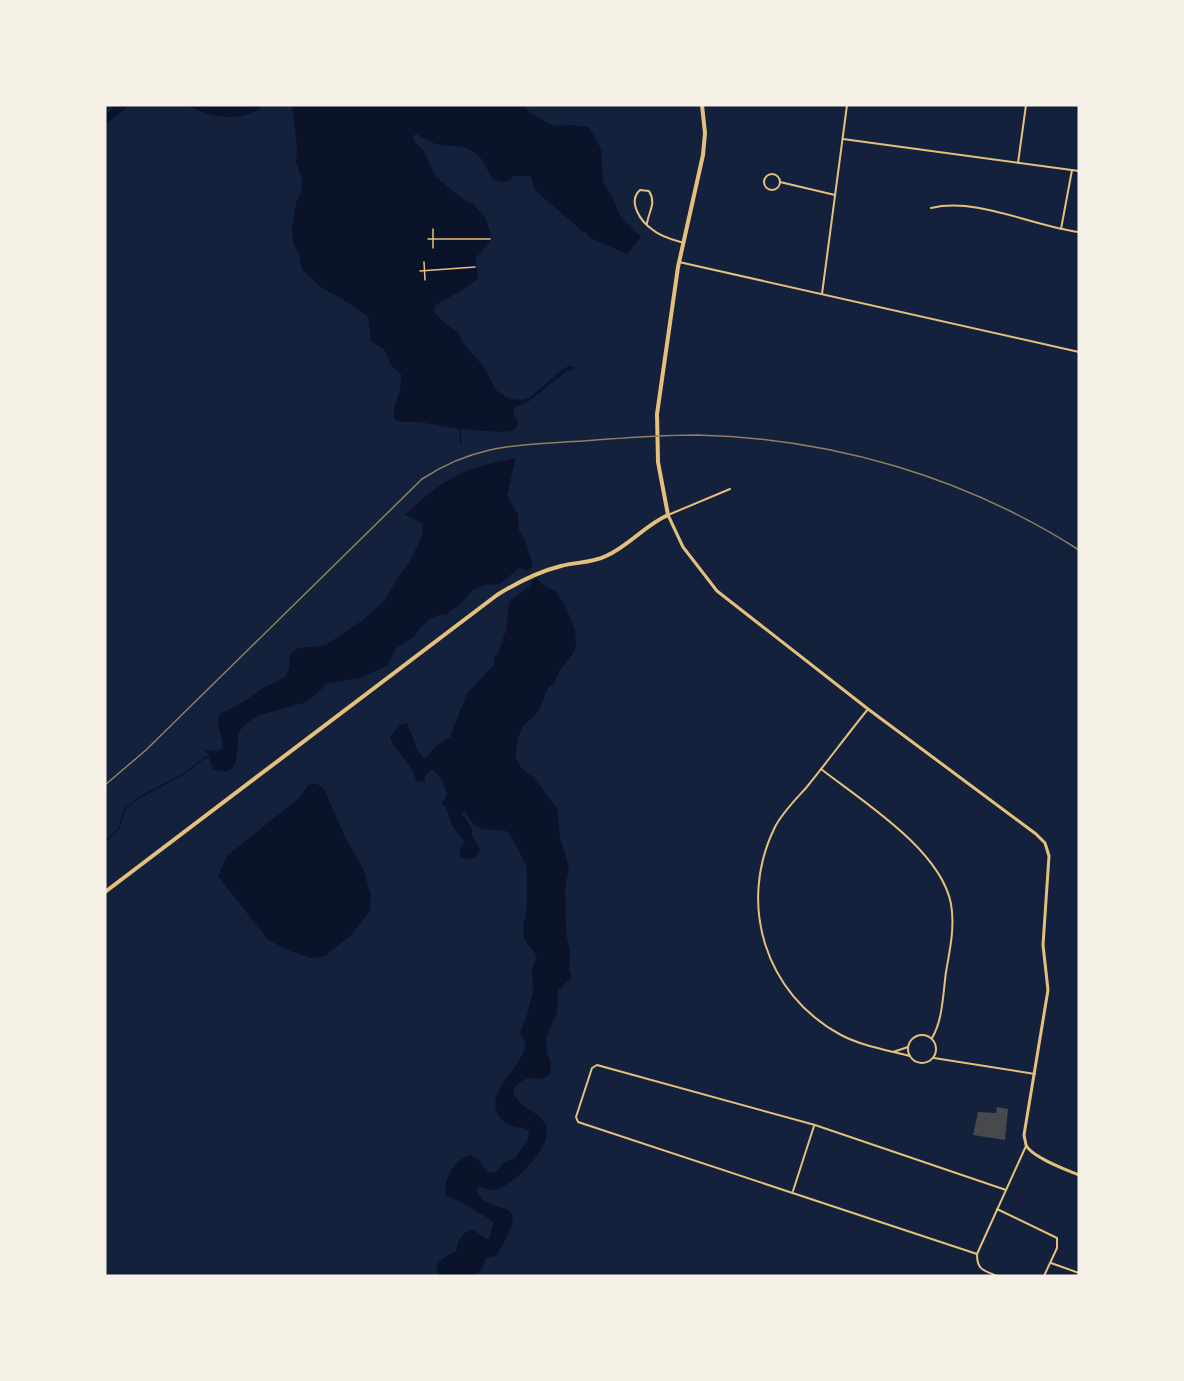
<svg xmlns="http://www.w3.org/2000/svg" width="1184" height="1381" font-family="Inter,sans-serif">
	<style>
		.water { fill: #0b132b }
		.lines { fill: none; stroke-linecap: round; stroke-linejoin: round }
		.stream { stroke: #0b132b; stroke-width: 1.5 }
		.building { fill: #48494c }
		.path { stroke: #e5c07b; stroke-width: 1.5 }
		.minor { stroke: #e5c07b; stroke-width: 2 }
		.tertiary { stroke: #e5c07b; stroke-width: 3 }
		.secondary { stroke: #e5c07b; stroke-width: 4 }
		.rail { stroke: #918062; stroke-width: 1.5 }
	</style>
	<rect width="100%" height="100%" fill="#14213d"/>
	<g class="water">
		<path d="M116 105H130L105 125V115Z"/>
		<path d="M188 105H265C244 123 210 119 188 105Z"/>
		<path d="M292 105H522L531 113 553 126 571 125 589 127 601 149 603 182 612 196 620 216 641 237 627 254 590 238 587 233 583 232 535 190 531 176H514L507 182C485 184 491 164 475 153 463 145 460 146 447 146 436 146 425 139 416 134L413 136 414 141 424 151 435 176 463 199 473 204 485 217 490 231V241L476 258C475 265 479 272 477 278 476 284 444 300 436 305L434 307 435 313 445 323 459 334 463 343 484 367 496 390 507 398 520 400 529 398 563 369 569 366 575 367 573 370 567 371 528 402 515 407 513 412 518 422 515 430 501 432 460 429 419 422H400L394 419C392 404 403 390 401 374L392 366 384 349 371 341 368 317 350 304 321 287 302 270 299 254 293 242 292 228 296 203 301 192 302 178 296 163 297 147Z"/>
		<path d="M516 458 507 496 518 514 519 530 526 542 533 567 528 570 519 568 500 584 485 585 473 590 458 606 445 615H439L429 620 419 629 414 637 396 648 387 666 360 678 328 683 307 702 257 716 244 725 239 732C235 749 243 781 213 769 209 762 211 757 205 750L218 751 223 748C223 735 215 728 220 714L243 702 265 687 285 677 289 668V656L293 651 299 648 326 645 363 620 385 600 398 577 409 563 422 536 423 526 421 522 405 515C445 477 462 468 516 458Z"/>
		<path d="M537 578 541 583 556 592 565 605 575 630 576 642 575 650 570 658 559 672 554 683 548 688 538 712 523 726 518 738 515 756 521 768 533 777 557 808 560 836 569 868 565 890 566 932 570 952 569 969 572 977 558 991 557 1013 546 1038 547 1053 551 1063 550 1074 542 1079C529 1077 520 1078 513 1090 517 1109 535 1108 544 1122 559 1143 512 1187 494 1190 488 1191 482 1186 476 1188 484 1222 540 1187 496 1256L486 1258 481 1271 474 1276H440L436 1267C441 1256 449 1257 457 1250 457 1239 463 1231 474 1230L486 1239H489L494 1222 461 1202 446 1196C442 1181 455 1159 470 1155L479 1161 488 1173 495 1172 506 1161 515 1158 523 1147 527 1142 529 1130C522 1127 514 1128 507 1124 473 1098 523 1069 525 1046 526 1041 523 1037 520 1033L527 1015 533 991 532 970 537 956 524 939 523 927 527 909V867L510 834 506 831 482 829 473 823 465 812H463L462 814 472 828V836L480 849C478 858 470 860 461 858L459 850 465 842 452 826 446 808 442 803 447 795 441 778 432 769 425 776V782L417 781C415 778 414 775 413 772 408 759 393 750 390 737L400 725 407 723 418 751 424 758 428 756 436 746 450 737 467 693 494 665V656L498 654 506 630 509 602 527 588 531 587 532 580Z"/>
		<path d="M316 783 324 789 346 839 363 868 371 896 370 911 350 936 325 956 311 958 290 951 268 940 218 876 227 856 298 799 309 785Z"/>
	</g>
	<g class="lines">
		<g class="stream">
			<path d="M460 429 461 444"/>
			<path d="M105 839H108L119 828 125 809 129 806 140 797 184 774 204 758 209 757"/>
		</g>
	</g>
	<path class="building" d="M997 1107 1008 1109 1005 1140 973 1135 978 1112 996 1113Z"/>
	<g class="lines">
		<g class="path">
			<path d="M428 239H490"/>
			<path d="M433 248V229"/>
			<path d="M424 262 425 280"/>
			<path d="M420 271 475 267"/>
		</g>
		<g class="minor">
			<path d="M843 139 1079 171"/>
			<path d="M1018 163 1026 105"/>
			<circle cx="772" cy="182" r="8"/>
			<path d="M780 182 835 195"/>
			<path d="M931 208C977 197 1032 226 1079 232"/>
			<path d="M647 224C648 212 657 204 649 191L640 190C627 202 641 222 653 230 661 237 674 240 684 243"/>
			<path d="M1061 229 1072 170"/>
			<path d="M679 262 1079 352"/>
			<path d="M822 294 847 105"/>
			<path d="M668 515 730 489"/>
			<path d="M868 709C847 735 827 762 806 788 795 800 782 813 775 827 737 904 765 994 841 1035 862 1046 887 1050 910 1056"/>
			<path d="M821 769C862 801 941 850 951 904 955 927 950 949 946 972 943 993 943 1020 932 1038"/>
			<circle cx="922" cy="1049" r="14"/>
			<path d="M893 1052 908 1047"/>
			<path d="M934 1058 1035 1074"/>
			<path d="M793 1191 814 1126"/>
			<path d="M997 1209 1057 1238V1248L1044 1276"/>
			<path d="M977 1254 578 1122 576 1117 592 1068 597 1065 815 1125 1006 1190"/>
			<path d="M1051 1263 1079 1273"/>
			<path d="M997 1276C983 1270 977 1270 977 1254L1026 1146"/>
		</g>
		<path class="tertiary" d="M668 515 683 547 717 591 868 709 1036 834 1045 843 1049 856 1043 945 1048 990 1024 1135C1024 1136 1026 1144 1026 1145 1031 1157 1067 1170 1079 1175"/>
		<path class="secondary" d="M105 892 497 595C518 582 537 572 561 566 576 562 592 563 606 556 629 546 645 525 668 515L658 462 657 414 678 267 703 155 705 133 702 105"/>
		<path class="rail" d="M105 785 146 750 422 479C477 443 521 445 583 441 621 438 659 435 697 435 832 438 965 477 1079 550"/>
	</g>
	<rect width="1184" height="1381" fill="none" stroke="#f6f1e7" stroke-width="213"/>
</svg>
